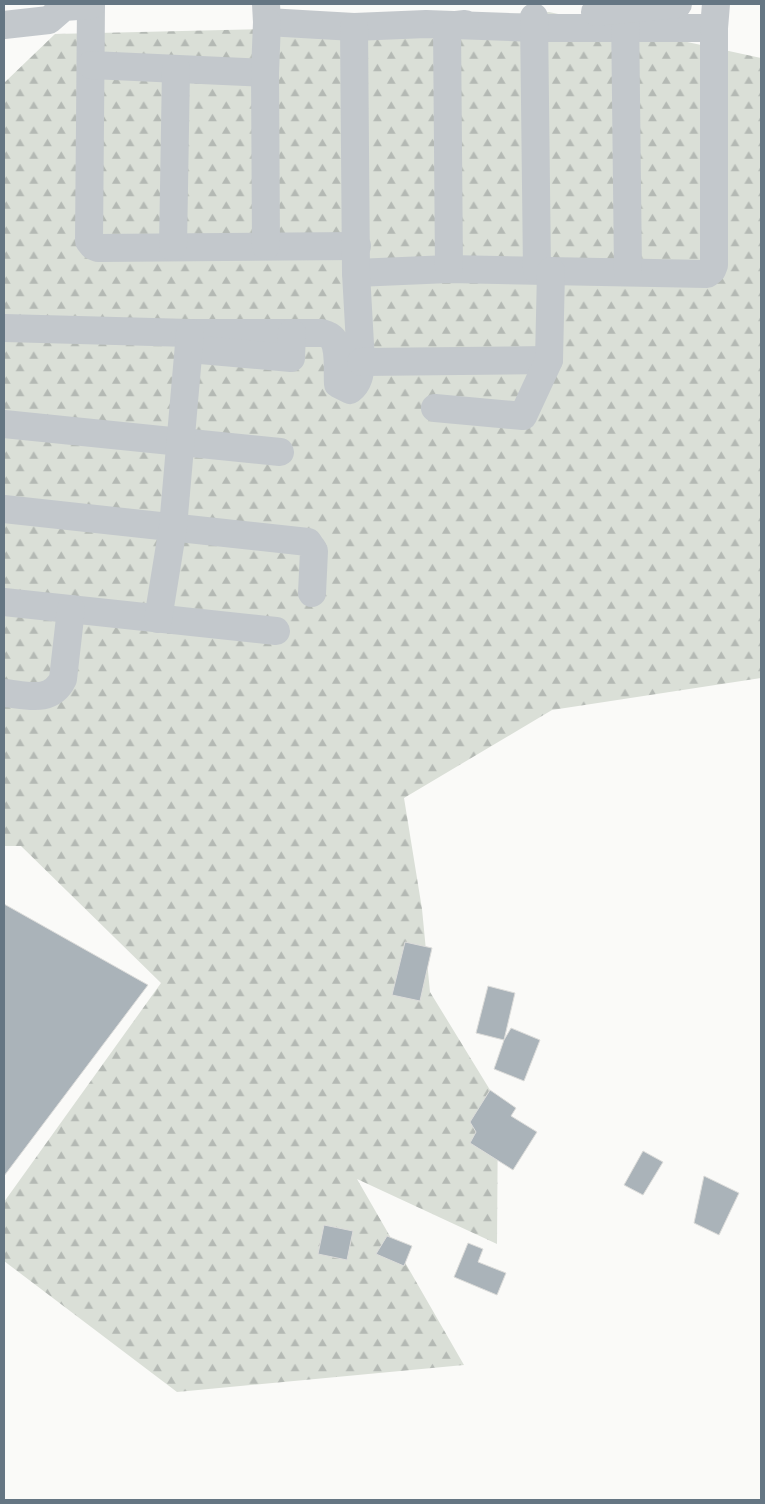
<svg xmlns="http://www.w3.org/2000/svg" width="765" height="1504" font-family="Arial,sans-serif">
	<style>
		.forest { fill: url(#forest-firs) }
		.building { fill: #aab3b9; stroke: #dcdcda }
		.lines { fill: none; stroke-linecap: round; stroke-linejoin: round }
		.minor { stroke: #c3c8cc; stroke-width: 28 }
	</style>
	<defs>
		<pattern id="forest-firs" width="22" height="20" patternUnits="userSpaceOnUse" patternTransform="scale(1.25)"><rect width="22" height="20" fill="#dadfd7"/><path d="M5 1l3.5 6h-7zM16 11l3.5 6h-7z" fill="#b4b9b4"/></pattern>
	</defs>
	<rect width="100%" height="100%" fill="#fafaf8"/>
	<path class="forest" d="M549 12 761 58V678L552 710 404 798 422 909 430 992 498 1103 497 1244 357 1179 464 1365 177 1392 4 1261V1202L161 983 21 846H4V83L55 34 354 27 403 19Z"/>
	<g class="building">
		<path d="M4 904 148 985 4 1176Z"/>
		<path d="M405 942 432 948 420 1001 392 995Z"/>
		<path d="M488 986 515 993 504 1040 476 1033Z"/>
		<path d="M511 1028 540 1040 524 1081 494 1069 504 1040Z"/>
		<path d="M490 1090 516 1108 511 1116 537 1132 513 1170 470 1143 476 1132 470 1122Z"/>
		<path d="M643 1151 663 1162 643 1195 624 1185Z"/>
		<path d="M704 1176 739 1193 719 1235 694 1223Z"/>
		<path d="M324 1225 353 1231 347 1260 318 1254Z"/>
		<path d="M387 1236 412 1246 404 1266 376 1254Z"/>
		<path d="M468 1243 483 1249 478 1262 506 1273 497 1295 454 1277Z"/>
	</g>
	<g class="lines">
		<g class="minor">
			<path d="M91 4 89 241 93 246 98 248 357 246"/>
			<path d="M266 4 267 22 354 27 426 24 535 28H714V265L712 270 707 274 449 269 356 273"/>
			<path d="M625 9 628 272"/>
			<path d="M595 12 678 4"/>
			<path d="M534 17 537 270"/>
			<path d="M4 25 49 20 64 7 91 5"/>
			<path d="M714 28 716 4"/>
			<path d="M91 65 265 73"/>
			<path d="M266 246 265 73 267 22"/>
			<path d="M173 247 176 69"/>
			<path d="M449 269 447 26 465 24"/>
			<path d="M4 328 190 333H322C326 334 330 335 333 339 340 350 337 371 338 384L350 390C359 383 360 374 361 362L356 273 354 27"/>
			<path d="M189 349 291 358 292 333"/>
			<path d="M361 362 549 360"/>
			<path d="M435 408 523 416 549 360 551 271"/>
			<path d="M4 424 280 452"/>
			<path d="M4 509 308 542 314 551 312 593"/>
			<path d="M4 602 276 631"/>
			<path d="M158 619 173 527 190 333"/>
			<path d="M4 693C26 695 51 704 63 679L71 609"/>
		</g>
	</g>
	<rect width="765" height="1504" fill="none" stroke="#657683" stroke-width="10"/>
</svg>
